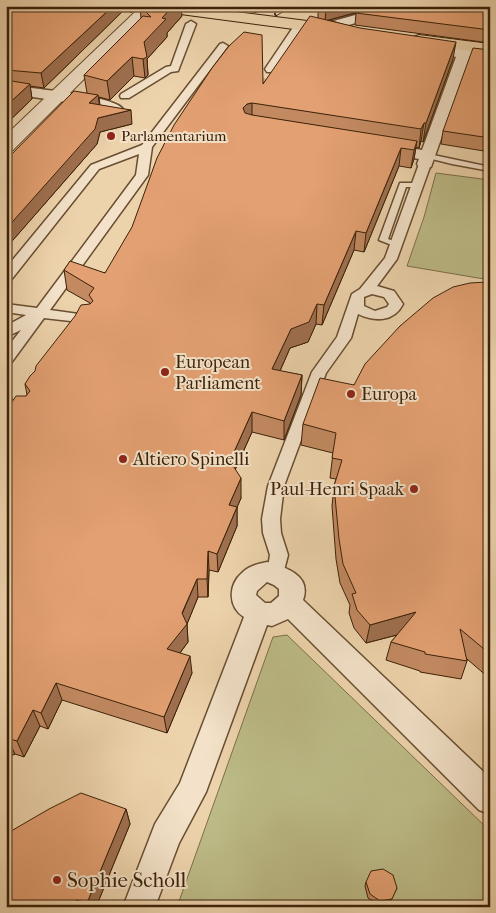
<svg xmlns="http://www.w3.org/2000/svg" width="496" height="913" font-family="'IM FELL French Canon',serif">
	<style>
		.green { fill: #bcbb87; stroke: #7c6e48 }
		.lines { fill: none; stroke-linecap: round; stroke-linejoin: round }
		.minor-tunnel { stroke: #c9af8b; stroke-width: 14; stroke-dasharray: 14 7; stroke-linecap: butt }
		.service-casing { stroke: #684e31; stroke-width: 3 }
		.pedestrian-casing { stroke: #684e31; stroke-width: 3 }
		.minor-casing { stroke: #684e31; stroke-width: 3 }
		.tertiary-casing { stroke: #684e31; stroke-width: 2 }
		.primary-casing { stroke: #3b2108; stroke-width: 2 }
		.service { fill: #f3e2c9; fill-rule: evenodd }
		.pedestrian { fill: #f3e2c9; fill-rule: evenodd }
		.minor { fill: #f3e2c9; fill-rule: evenodd }
		.tertiary { fill: #f3e2c9; fill-rule: evenodd }
		.primary { fill: #edd3ac; fill-rule: evenodd }
		.rail-casing { stroke: #3b2108; stroke-width: 4 }
		.rail { stroke: #f3e2c9; stroke-width: 2.5; stroke-dasharray: 7; stroke-linecap: butt }
		.wall { fill: #c38a62; stroke: #3b2108 }
		.shaded-wall { fill: #9f7050; stroke: #3b2108 }
		.building { fill: #e3a072; stroke: #3b2108 }
		.poi-dot { fill: #8f2418; stroke: #f3e2c9; stroke-width: 2 }
		.labels { text-anchor: middle; stroke-width: 4; stroke-linejoin: round; paint-order: stroke }
		.far-poi-label { font-size: 15px; fill: #3b2108; stroke: #f3e2c9; text-anchor: start }
		.poi-label { font-size: 18px; fill: #3b2108; stroke: #f3e2c9; text-anchor: start }
		.near-poi-label { font-size: 21px; fill: #3b2108; stroke: #f3e2c9; text-anchor: start }
	</style>
	<rect width="100%" height="100%" fill="#edd3ac"/>
	<filter id="stains"><feTurbulence type="fractalNoise" baseFrequency=".004" numOctaves="4"/><feColorMatrix values="0 0 0 0 .2 0 0 0 0 .09 0 0 0 0 .02 0 0 0 .5 -.17"/></filter>
	<radialGradient id="worn" r=".72"><stop offset=".6" stop-color="#630" stop-opacity="0"/><stop offset="1" stop-color="#630" stop-opacity=".3"/></radialGradient>
	<g class="green">
		<path d="M436 173 490 180V280L407 266 424 217Z"/>
		<path d="M287 635 490 831V907H177L273 637Z"/>
	</g>
	<g class="lines">
		<path class="minor-tunnel" d="M246 108 272 69"/>
		<defs>
			<g id="service">
				<path d="M424 153 490 167V171L452 164 424 157Z"/>
				<path d="M400 183H418L422 185 418 187H406L388 239 401 244 397 247 379 240Z"/>
			</g>
			<g id="pedestrian">
				<path d="M191 21 196 24 178 71 171 72 129 98H121L120 96 121 94 166 67 171 66 186 24Z"/>
				<path d="M223 43 228 46 152 147 148 175 50 310 93 316 95 319 93 322 88 323 44 318 11 363 6 365V349L21 330 6 337V326L26 315 6 312V304L37 308 136 175 139 154 99 169 11 280 6 281V268L91 165 142 145 220 44Z"/>
				<path d="M425 161 431 164 397 259 377 286 394 291 403 304C394 322 375 322 358 314L351 338 326 373 284 486 280 519 281 533 288 555 282 578 276 581 270 578 267 573 270 555 263 533 262 519 268 486 312 372 337 337 352 294 360 289 385 258 419 164ZM372 294 384 297 389 304 387 307 375 311 364 306V297Z"/>
				<path d="M6 398 30 406 33 410 30 414 25 415 6 409Z"/>
			</g>
			<g id="minor">
				<path d="M388 6H409L407 9 323 32 317 28 319 25Z"/>
				<path d="M300 22 306 26 279 69 277 72H267L265 69 296 23Z"/>
				<path d="M467 42 474 46 431 167H419L417 164 419 159 381 152 378 149 381 146 386 144 422 150 460 46Z"/>
				<path d="M6 85C27 88 113 95 123 109L119 118H109L107 115 108 111 100 107 6 93Z"/>
				<path d="M267 562C285 567 312 575 303 600L490 778V814L479 810 288 619 272 626 267 625 206 792 179 843 155 907H123L155 824 180 783 244 617C228 607 228 585 242 573 248 566 258 564 267 562ZM267 582 274 585 279 589V596L271 603H265L256 595 257 591Z"/>
			</g>
			<g id="tertiary">
				<path d="M137 6H152L146 17 13 150 6 152V135L135 12Z"/>
				<path d="M417 42 490 52V62L411 50 409 47 411 44Z"/>
			</g>
			<g id="primary">
				<path d="M143 6H188L339 25 345 27 347 30 345 33 339 35 150 10 145 9Z"/>
				<path d="M419 35 490 44V54L413 43 411 40 413 37Z"/>
			</g>
		</defs>
		<use href="#service" class="service-casing"/>
		<use href="#pedestrian" class="pedestrian-casing"/>
		<use href="#minor" class="minor-casing"/>
		<use href="#tertiary" class="tertiary-casing"/>
		<use href="#primary" class="primary-casing"/>
		<use href="#service" class="service"/>
		<use href="#pedestrian" class="pedestrian"/>
		<use href="#minor" class="minor"/>
		<use href="#tertiary" class="tertiary"/>
		<use href="#primary" class="primary"/>
		<defs>
			<g id="rail">
				<path d="M255 11 263 6"/>
				<path d="M276 14 289 6"/>
			</g>
		</defs>
		<use href="#rail" class="rail-casing"/>
		<use href="#rail" class="rail"/>
	</g>
	<g class="wall">
		<path d="M6 6H136L131 13 126 8 44 88 30 86 32 99 6 124Z"/>
		<path d="M140 6 182 16 167 33V37L147 59 148 75 145 78 134 76 110 100 99 97 100 105 132 124 100 132 97 144 6 248V160L87 93 84 75 141 18Z"/>
		<path d="M219 6H242L236 10 221 8Z"/>
		<path d="M312 6H490V43L355 25 356 13 329 20 453 59 423 142 421 141 419 148 416 147 414 159 411 168 399 166 364 252 354 250 322 325 316 324 308 342 290 348 280 371 302 375 301 395 284 440 252 432 235 470 241 498 237 507V526L218 572 209 570 208 597H198L187 624 188 642 180 653 192 673 167 733 62 700 48 729 40 726 24 757 15 754 6 758 10 405 26 396 27 395 25 384 90 304V303L67 290 64 270 105 273 318 18V10Z"/>
		<path d="M490 50V152L441 144 443 131Z"/>
		<path d="M490 288V677L489 678 467 659V661L461 679 420 672V671L386 660 391 642 397 635 366 643 354 628 349 613 350 605 340 583 336 559 332 506 334 486 336 479 330 478 333 453 301 445 303 424 354 385Z"/>
		<path d="M126 809 130 824 96 907H6Z"/>
		<path d="M366 882 397 888 390 902 379 905 368 898 365 886Z"/>
	</g>
	<g class="shaded-wall">
		<path d="M113 6H126V8L44 88 41 73Z"/>
		<path d="M130 6H136L131 13Z"/>
		<path d="M173 6H181L182 16 167 33V37L147 59 148 75 145 78 143 59 144 42 162 18Z"/>
		<path d="M236 6H242L236 10Z"/>
		<path d="M336 6H380L325 21 326 9Z"/>
		<path d="M456 42 453 59 423 142 426 123Z"/>
		<path d="M132 57 134 76 110 100 107 81Z"/>
		<path d="M30 84 32 99 6 124V106Z"/>
		<path d="M98 95 100 109 89 103Z"/>
		<path d="M252 103V121L243 126V108L247 104Z"/>
		<path d="M131 110 132 124 100 132 97 144 6 248V229L98 118Z"/>
		<path d="M424 123 421 141 419 148 421 129Z"/>
		<path d="M417 141 414 159 411 168 414 150Z"/>
		<path d="M401 148 399 166 364 252 366 233Z"/>
		<path d="M356 231 354 250 322 325 324 305Z"/>
		<path d="M317 304 316 324 308 342 290 348 272 389V369L291 329Z"/>
		<path d="M302 375 301 395 284 440V421Z"/>
		<path d="M252 412V432L230 481V461Z"/>
		<path d="M241 478V498L230 524 229 505Z"/>
		<path d="M237 507V526L218 572 217 554Z"/>
		<path d="M208 551 209 570 208 597 207 579Z"/>
		<path d="M197 579 198 597 187 624 188 642 170 666 167 649Z"/>
		<path d="M416 612 412 631 366 643 370 625Z"/>
		<path d="M190 656 192 673 167 733 164 717Z"/>
		<path d="M56 683 62 700 48 729 41 713Z"/>
		<path d="M33 710 40 726 24 757 17 741Z"/>
		<path d="M6 738H7L15 754 6 758Z"/>
		<path d="M126 809 130 824 96 907H89L87 903Z"/>
		<path d="M77 900 81 907H67Z"/>
	</g>
	<g class="building">
		<path d="M6 6H113L41 73 6 70Z"/>
		<path d="M140 6H173L162 18 166 19 144 42 147 57 143 59 132 57 107 81 84 75 143 16 151 17Z"/>
		<path d="M320 6H336L326 9 318 8Z"/>
		<path d="M380 6H490V30L356 13Z"/>
		<path d="M310 16 360 28 456 42 426 123H424L421 129 252 103 247 104 243 108 245 113 252 115 417 141 414 150 401 148 366 233 356 231 324 305 317 304 309 322 291 329 272 369 302 375 284 421 252 412 230 461 241 478 229 505 237 507 217 554 208 551 207 579H197L182 613 187 624 167 649 190 656 164 717 56 683 41 713 33 710 17 741 7 738H6V405H10L16 396H26L30 391 25 384 30 376 35 371 36 366 75 316 81 305 90 304 93 301 89 295 94 288 64 270 70 261 105 273 132 227 157 158 174 125 212 68 229 46 244 32 262 35 263 84Z"/>
		<path d="M473 48 490 50V138L443 131Z"/>
		<path d="M6 80 30 84 6 106Z"/>
		<path d="M74 91 98 95 89 103 131 110 98 118 95 129 6 229V160Z"/>
		<path d="M487 282 490 288V624L486 622 490 635V654L460 629 467 661 425 654V652L391 642 416 612 370 625 357 610 352 594 356 593 343 564 339 539 334 486 342 460 332 458 336 433 303 424 320 378 354 385 365 364 400 326 433 298 453 287 470 283Z"/>
		<path d="M81 793 126 809 87 903 77 900 67 907H6V834L49 809Z"/>
		<path d="M383 869 393 875 397 888 392 899 380 901 370 894 366 882 371 871Z"/>
	</g>
	<g class="poi-dot">
		<circle cx="111" cy="136" r="5"/>
		<circle cx="165" cy="372" r="5"/>
		<circle cx="351" cy="394" r="5"/>
		<circle cx="123" cy="459" r="5"/>
		<circle cx="414" cy="489" r="5"/>
		<circle cx="57" cy="880" r="5"/>
	</g>
	<g class="labels">
		<g class="far-poi-label">
			<text x="121" y="141">Parlamentarium</text>
		</g>
		<g class="poi-label">
			<text x="175" y="368">European<tspan x="175" dy="21">Parliament</tspan></text>
			<text x="361" y="400">Europa</text>
			<text x="133" y="465">Altiero Spinelli</text>
			<text x="404" y="495" text-anchor="end">Paul-Henri Spaak</text>
		</g>
		<g class="near-poi-label">
			<text x="67" y="887">Sophie Scholl</text>
		</g>
	</g>
	<rect width="496" height="913" fill="none" stroke="#edd3ac" stroke-width="25"/>
	<rect x="8" y="8" width="481" height="898" fill="none" stroke="#3b2108" stroke-width="2.5"/>
	<rect x="12" y="12" width="471" height="888" fill="none" stroke="#3b2108"/>
	<rect width="100%" height="100%" filter="url(#stains)"/>
	<rect width="100%" height="100%" fill="url(#worn)"/>
</svg>
